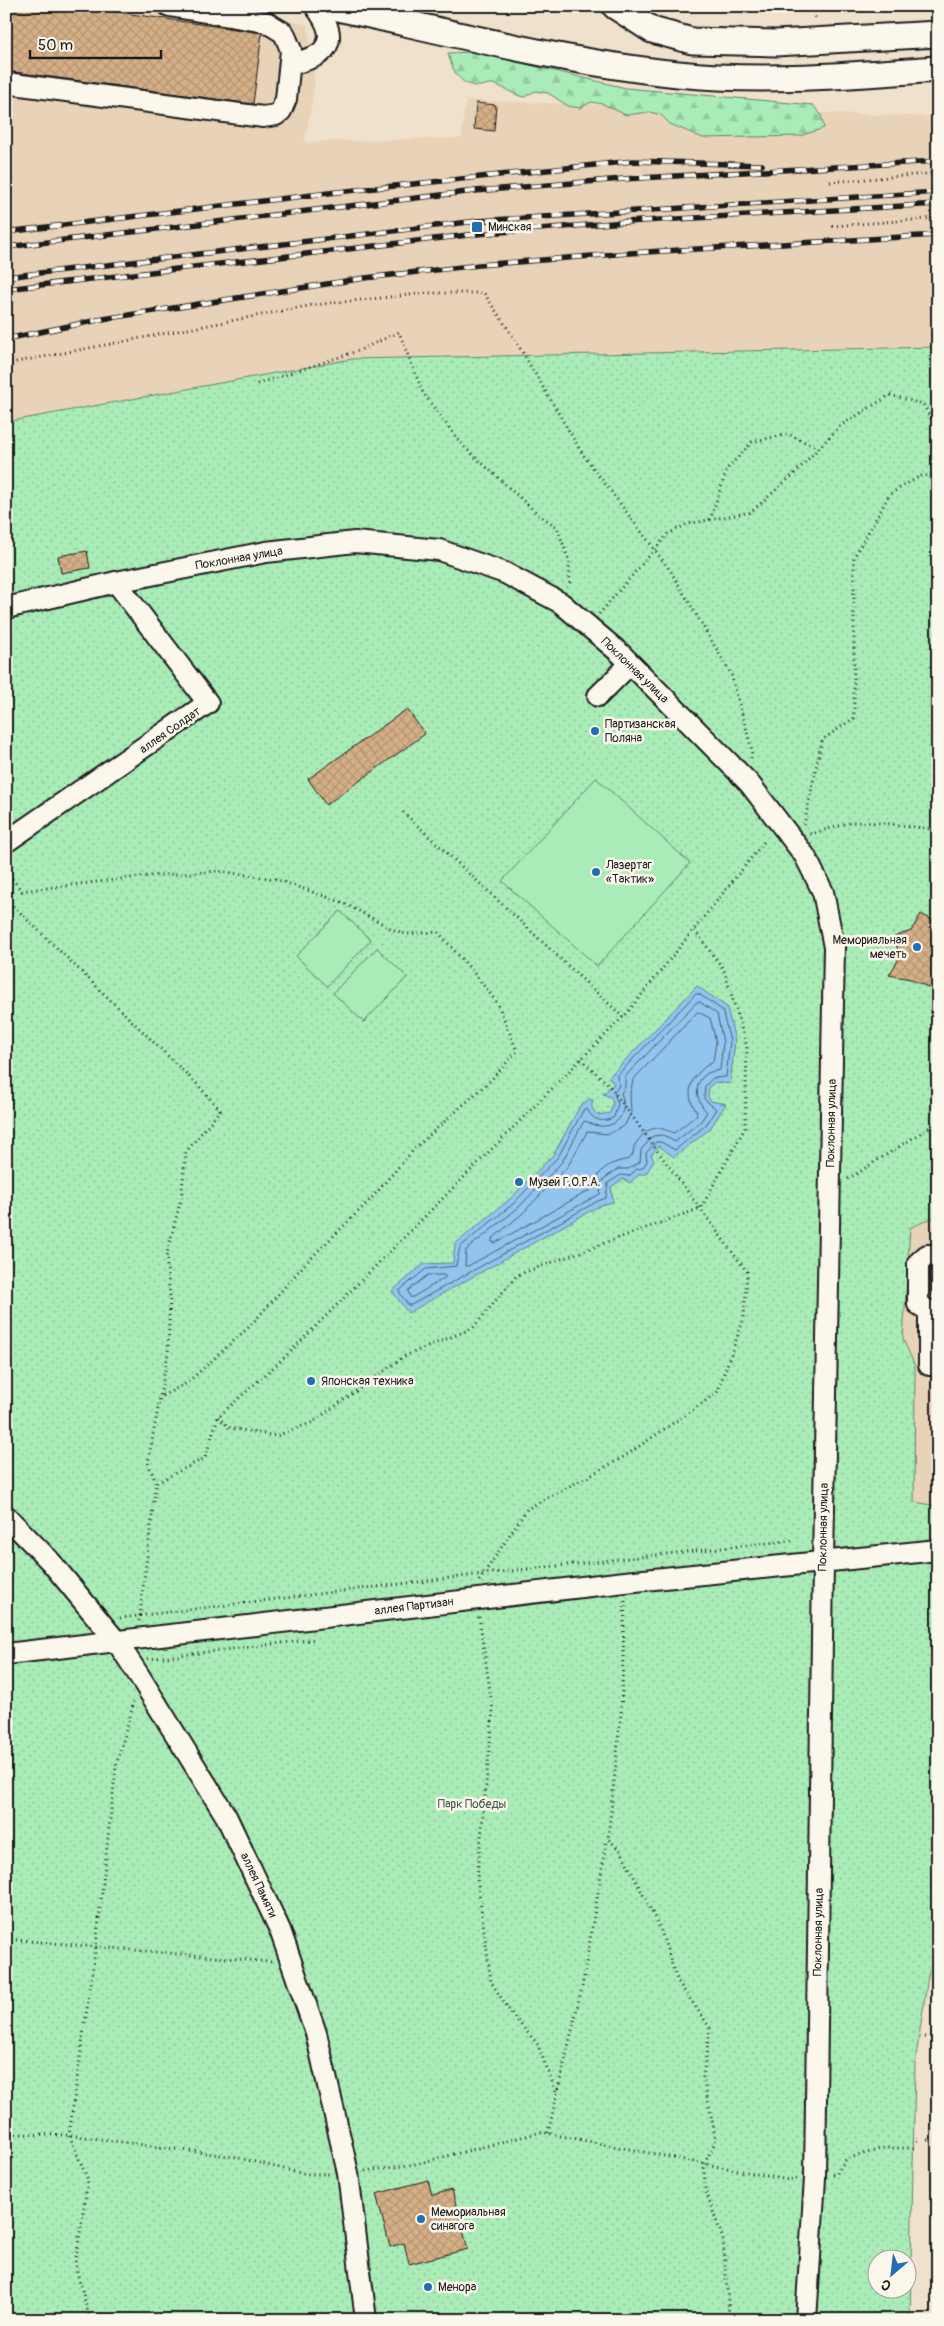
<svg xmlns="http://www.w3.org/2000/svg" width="944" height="2326" font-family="Pangolin,sans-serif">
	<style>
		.built { fill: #e8d2b8 }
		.forest { fill: url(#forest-firs); stroke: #62846a }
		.park { fill: url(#park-dots); stroke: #62846a; fill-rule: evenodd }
		.pitch { fill: #a9ecb7; stroke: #62846a }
		.water { fill: #91c4ee; stroke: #62819a }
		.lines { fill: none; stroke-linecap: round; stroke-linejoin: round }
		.shore { stroke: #4b5f70; stroke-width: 1 }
		.building { fill: url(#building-cross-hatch); stroke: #1c1c1c }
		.minor-casing { stroke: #1c1c1c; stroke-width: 24 }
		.major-casing { stroke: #1c1c1c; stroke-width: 29 }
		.path { stroke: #1c1c1c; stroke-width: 3; stroke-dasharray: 1 4; stroke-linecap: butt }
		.minor { stroke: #fbf7ec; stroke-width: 20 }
		.major { stroke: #fbf7ec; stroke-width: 25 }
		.rail-casing { stroke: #1c1c1c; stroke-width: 5.5 }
		.rail { stroke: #fbf7ec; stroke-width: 4; stroke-dasharray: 11; stroke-linecap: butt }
		.poi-dot { fill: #1f6fb2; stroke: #fbf7ec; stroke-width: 2 }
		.labels { text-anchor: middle; stroke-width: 5; stroke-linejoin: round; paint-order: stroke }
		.poi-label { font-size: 12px; fill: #1c1c1c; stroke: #fbf7ec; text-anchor: start }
		.street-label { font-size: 12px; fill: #1c1c1c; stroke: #fbf7ec }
		.park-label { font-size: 12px; fill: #465a4a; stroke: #fbf7ec }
	</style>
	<defs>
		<pattern id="forest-firs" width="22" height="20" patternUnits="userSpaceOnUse" patternTransform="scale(1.25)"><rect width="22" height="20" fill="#a9ecb7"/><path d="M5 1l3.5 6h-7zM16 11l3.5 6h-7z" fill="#91ca9d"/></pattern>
		<pattern id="park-dots" width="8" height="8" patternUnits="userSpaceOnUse" patternTransform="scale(1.25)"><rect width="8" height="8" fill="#a9ecb7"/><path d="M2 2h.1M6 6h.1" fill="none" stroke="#91ca9d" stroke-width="1.8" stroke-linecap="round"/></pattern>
		<pattern id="building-cross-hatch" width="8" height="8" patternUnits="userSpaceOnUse" patternTransform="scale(1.25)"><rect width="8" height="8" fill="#d5af86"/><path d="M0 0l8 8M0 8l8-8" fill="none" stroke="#b69673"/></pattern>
	</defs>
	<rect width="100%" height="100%" fill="#f0e1cd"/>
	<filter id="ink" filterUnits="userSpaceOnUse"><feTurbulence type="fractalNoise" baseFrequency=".02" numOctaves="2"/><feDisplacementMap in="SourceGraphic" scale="10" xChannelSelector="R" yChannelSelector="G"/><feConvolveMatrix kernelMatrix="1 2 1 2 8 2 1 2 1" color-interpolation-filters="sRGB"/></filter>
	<g filter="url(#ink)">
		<g class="built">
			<path d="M6 6H232L308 25 315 82 305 142 461 138 466 100 938 117V347L352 359 6 422Z"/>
			<path d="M938 1213V1506L914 1503 915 1366 903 1339 910 1228 936 1216Z"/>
		</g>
		<path class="forest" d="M475 52 626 88 813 105 821 115 824 128 800 136 703 138 670 124 661 115 650 112 626 115 603 104 591 102 580 108 568 106 548 93 535 91 524 97C513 95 503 86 492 84 488 83 484 86 480 86 460 87 452 70 448 53Z"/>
		<path class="park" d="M938 347V1213L936 1216 910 1228 903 1339 915 1366 914 1502 938 1506V1943L928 1976 915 2064 910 2320H6V422L352 359ZM876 2258H906V2288H876Z"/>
		<g class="pitch">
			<path d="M596 778 690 863 597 966 502 881Z"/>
			<path d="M340 911 371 940 327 986 296 956Z"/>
			<path d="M377 948 407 977 364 1022 333 993Z"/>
		</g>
		<path class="water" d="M697 986 727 1007 735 1041 730 1084 715 1082 709 1087 708 1097 711 1101 726 1104 710 1129 674 1157 659 1146 651 1155 654 1160 646 1174H639L630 1183 623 1179 611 1187 613 1202 601 1205 408 1313 392 1291 424 1264 453 1263 455 1244 510 1199 554 1154 580 1106 589 1099 593 1100C590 1106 593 1111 598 1115L610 1113 613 1103 611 1097 603 1094 614 1084 609 1077Z"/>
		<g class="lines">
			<g class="shore">
				<path d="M696 994H699L722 1010 730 1041 726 1077 713 1078 705 1086 704 1099 716 1109 706 1125 675 1150 661 1142H656L646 1153 647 1161 643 1168 637 1169 629 1176 621 1175 608 1183 606 1198 598 1201 411 1305H408L400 1293V1290L426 1269 456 1266 460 1247 514 1203 558 1157 584 1109H587C592 1120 603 1124 614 1117L618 1104 614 1093 619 1085 617 1076Z"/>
				<path d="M697 1002H700L717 1014 723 1042 720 1070C717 1071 712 1071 708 1073 692 1082 696 1101 707 1112L701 1121 675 1142 663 1135 653 1136 641 1150 640 1162 628 1169H618L605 1178 601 1183 600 1194 468 1266H465L466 1250 518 1208 562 1162 584 1121C590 1122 593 1126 599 1126 619 1128 628 1111 621 1093L625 1087V1077Z"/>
				<path d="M698 1012 710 1018 716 1042 713 1062C693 1072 682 1092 697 1112L696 1116 674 1133C656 1125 647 1126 635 1145 633 1148 634 1153 632 1156 628 1161 622 1160 617 1162 603 1166 596 1176 592 1189L495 1243 492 1242V1239L523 1213 568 1166 587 1132 609 1134 625 1125 631 1112 630 1094 633 1080Z"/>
				<path d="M428 1275H444L446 1277 413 1297H410L408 1291Z"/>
			</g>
		</g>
		<g class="building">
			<path d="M6 6H76L262 33 253 104 6 71Z"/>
			<path d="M476 103 496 105 494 131 474 129Z"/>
			<path d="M87 551 90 568 61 573 58 556Z"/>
			<path d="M407 709 425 734 326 805 308 779Z"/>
			<path d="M921 914 938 923V992L910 979 889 975 900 957 894 937 911 931Z"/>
			<rect x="930" y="1268" width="8" height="26"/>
			<path d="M428 2180 432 2195 452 2190 468 2249 409 2264 404 2243 390 2247 376 2194Z"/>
		</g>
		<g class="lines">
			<defs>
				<g id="minor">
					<path d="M290 65C299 62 312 59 319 54 338 40 326 20 315 6"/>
					<path d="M6 83 263 117 276 115 281 111 286 99 291 50 284 33 266 22 169 6"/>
					<path d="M6 608 116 582 266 552 355 542 439 550 505 573 561 603 621 654 749 783 805 856 823 892 834 947 823 1562 815 2178 806 2320"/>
					<path d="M598 696 630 664"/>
					<path d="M6 842 208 703 116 582"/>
					<path d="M938 1255H927L918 1263V1304L929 1311 938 1312"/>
					<path d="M929 1311V1365H938"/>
					<path d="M6 1516 50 1561 117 1642 140 1677 226 1816 280 1930 316 2033 348 2173 366 2320"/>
					<path d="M6 1654 625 1582 938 1550"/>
				</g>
				<g id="major">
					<path d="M329 6C445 31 560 62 678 74 764 83 851 75 938 69"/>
					<path d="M615 6 652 30 692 41 776 43 938 34"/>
				</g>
			</defs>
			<use href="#minor" class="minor-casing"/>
			<use href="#major" class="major-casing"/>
			<g class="path">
				<path d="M660 9 813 10 816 21"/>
				<path d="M830 182 938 173"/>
				<path d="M832 226 938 218"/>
				<path d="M6 364 313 305 428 293H484L514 338 582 453 670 570 731 674 752 750 751 759"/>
				<path d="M257 384 358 351 399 332 423 393 462 445 539 515 557 527 569 561 570 582 568 587"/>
				<path d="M710 520 727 469 752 442 788 434 818 448"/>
				<path d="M599 614 668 534 687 524 751 512 794 474 840 426 890 395 923 404 938 431"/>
				<path d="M403 812 623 1017"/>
				<path d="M804 825 822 740 854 718V557L890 494 920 476 938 475"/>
				<path d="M810 834 853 822 883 823 938 830"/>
				<path d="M6 871 22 891 138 877 218 871 275 879 330 898 344 903 390 928 405 934 438 932 470 968 498 1004 517 1051 491 1080 415 1148 370 1200 304 1265 250 1326 187 1383 160 1397"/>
				<path d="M6 899 198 1085 220 1110 186 1152 181 1199 166 1257 170 1295 168 1353 148 1463 156 1483"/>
				<path d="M848 1179 938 1122"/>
				<path d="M218 1417 230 1428 276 1436 313 1422 405 1356 473 1328 517 1275 701 1208 745 1128 747 1047 724 970 693 928"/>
				<path d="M479 1581 527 1509 622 1458 717 1393 744 1318 747 1272 608 1084 581 1059"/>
				<path d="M625 1601 621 1714 608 1839 621 1851 660 1928 677 1980 710 2028 703 2077 716 2140 704 2165 705 2189 723 2239 729 2315 732 2320"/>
				<path d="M479 1617 493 1710 477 1878 491 1982 513 2016 537 2043 557 2094"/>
				<path d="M120 1618 483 1574 795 1540"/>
				<path d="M139 1621 156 1483 205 1458 218 1417 286 1356 627 1013 764 842"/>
				<path d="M148 1659 316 1639"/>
				<path d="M6 1939 272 1962"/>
				<path d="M925 2037 938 2038"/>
				<path d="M548 2133 582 1987 607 1839"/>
				<path d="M6 2134 69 2135 235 2157 304 2174H331"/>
				<path d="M917 2140H930"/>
				<path d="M365 2171 416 2164 541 2132 788 2180 797 2179"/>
				<path d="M833 2175H836L846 2159 884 2148H917"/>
				<path d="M90 2320 75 2264 88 2180 69 2135 96 1945 116 1766 134 1702"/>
			</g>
			<use href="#minor" class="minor"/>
			<use href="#major" class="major"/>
			<defs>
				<g id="rail">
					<path d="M6 232 337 192 633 161 762 165"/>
					<path d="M6 247 475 191 623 179 938 161"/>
					<path d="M6 277 477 221 938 192"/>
					<path d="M6 289 477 234 625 222 938 204"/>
					<path d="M6 339 103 319 365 278 479 265 629 253 938 235"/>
				</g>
			</defs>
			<use href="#rail" class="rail-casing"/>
			<use href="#rail" class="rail"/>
		</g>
	</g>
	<g class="poi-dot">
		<rect x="471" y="221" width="12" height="12" rx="2.5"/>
		<circle cx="595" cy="731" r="5"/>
		<circle cx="596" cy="872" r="5"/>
		<circle cx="917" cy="947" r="5"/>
		<circle cx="519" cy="1182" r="5"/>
		<circle cx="311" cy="1381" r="5"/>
		<circle cx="421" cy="2219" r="5"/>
		<circle cx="428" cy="2287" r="5"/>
	</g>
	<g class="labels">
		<g class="poi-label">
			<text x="488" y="231">Минская</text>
			<text x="605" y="728">Партизанская<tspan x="605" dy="14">Поляна</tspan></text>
			<text x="606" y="869">Лазертаг<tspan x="606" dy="14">«Тактик»</tspan></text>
			<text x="907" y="944" text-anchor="end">Мемориальная<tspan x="907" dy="14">мечеть</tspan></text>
			<text x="529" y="1186">Музей Г.О.Р.А.</text>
			<text x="321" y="1385">Японская техника</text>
			<text x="431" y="2216">Мемориальная<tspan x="431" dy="14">синагога</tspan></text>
			<text x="438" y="2291">Менора</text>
		</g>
		<g class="street-label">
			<text transform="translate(239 558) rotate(-10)" y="4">Поклонная улица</text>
			<text transform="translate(635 670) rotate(44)" y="4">Поклонная улица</text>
			<text transform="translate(170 730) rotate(-35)" y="4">аллея Солдат</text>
			<text transform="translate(831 1123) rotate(-89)" y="4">Поклонная улица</text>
			<text transform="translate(823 1527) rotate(-89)" y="4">Поклонная улица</text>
			<text transform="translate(414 1606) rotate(-7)" y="4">аллея Партизан</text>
			<text transform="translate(259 1885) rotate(65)" y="4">аллея Памяти</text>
			<text transform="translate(818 1932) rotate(-89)" y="4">Поклонная улица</text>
		</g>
		<g class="park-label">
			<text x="472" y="1808">Парк Победы</text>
		</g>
	</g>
	<rect width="944" height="2326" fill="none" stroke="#fbf7ec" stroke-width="25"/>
	<rect x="12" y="12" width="919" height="2301" fill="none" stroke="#1c1c1c" stroke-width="2" filter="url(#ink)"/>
	<g transform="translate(892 2274) rotate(208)"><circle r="24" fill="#fbf7ec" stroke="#a29f99"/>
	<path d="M0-4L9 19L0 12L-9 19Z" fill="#1f6fb2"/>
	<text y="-8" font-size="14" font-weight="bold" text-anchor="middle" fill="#1c1c1c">С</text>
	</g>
	<path d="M30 50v8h131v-8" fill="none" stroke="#1c1c1c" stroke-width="2.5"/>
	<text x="38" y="50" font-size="15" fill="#1c1c1c" stroke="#fbf7ec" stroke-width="4" paint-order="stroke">50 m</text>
</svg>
